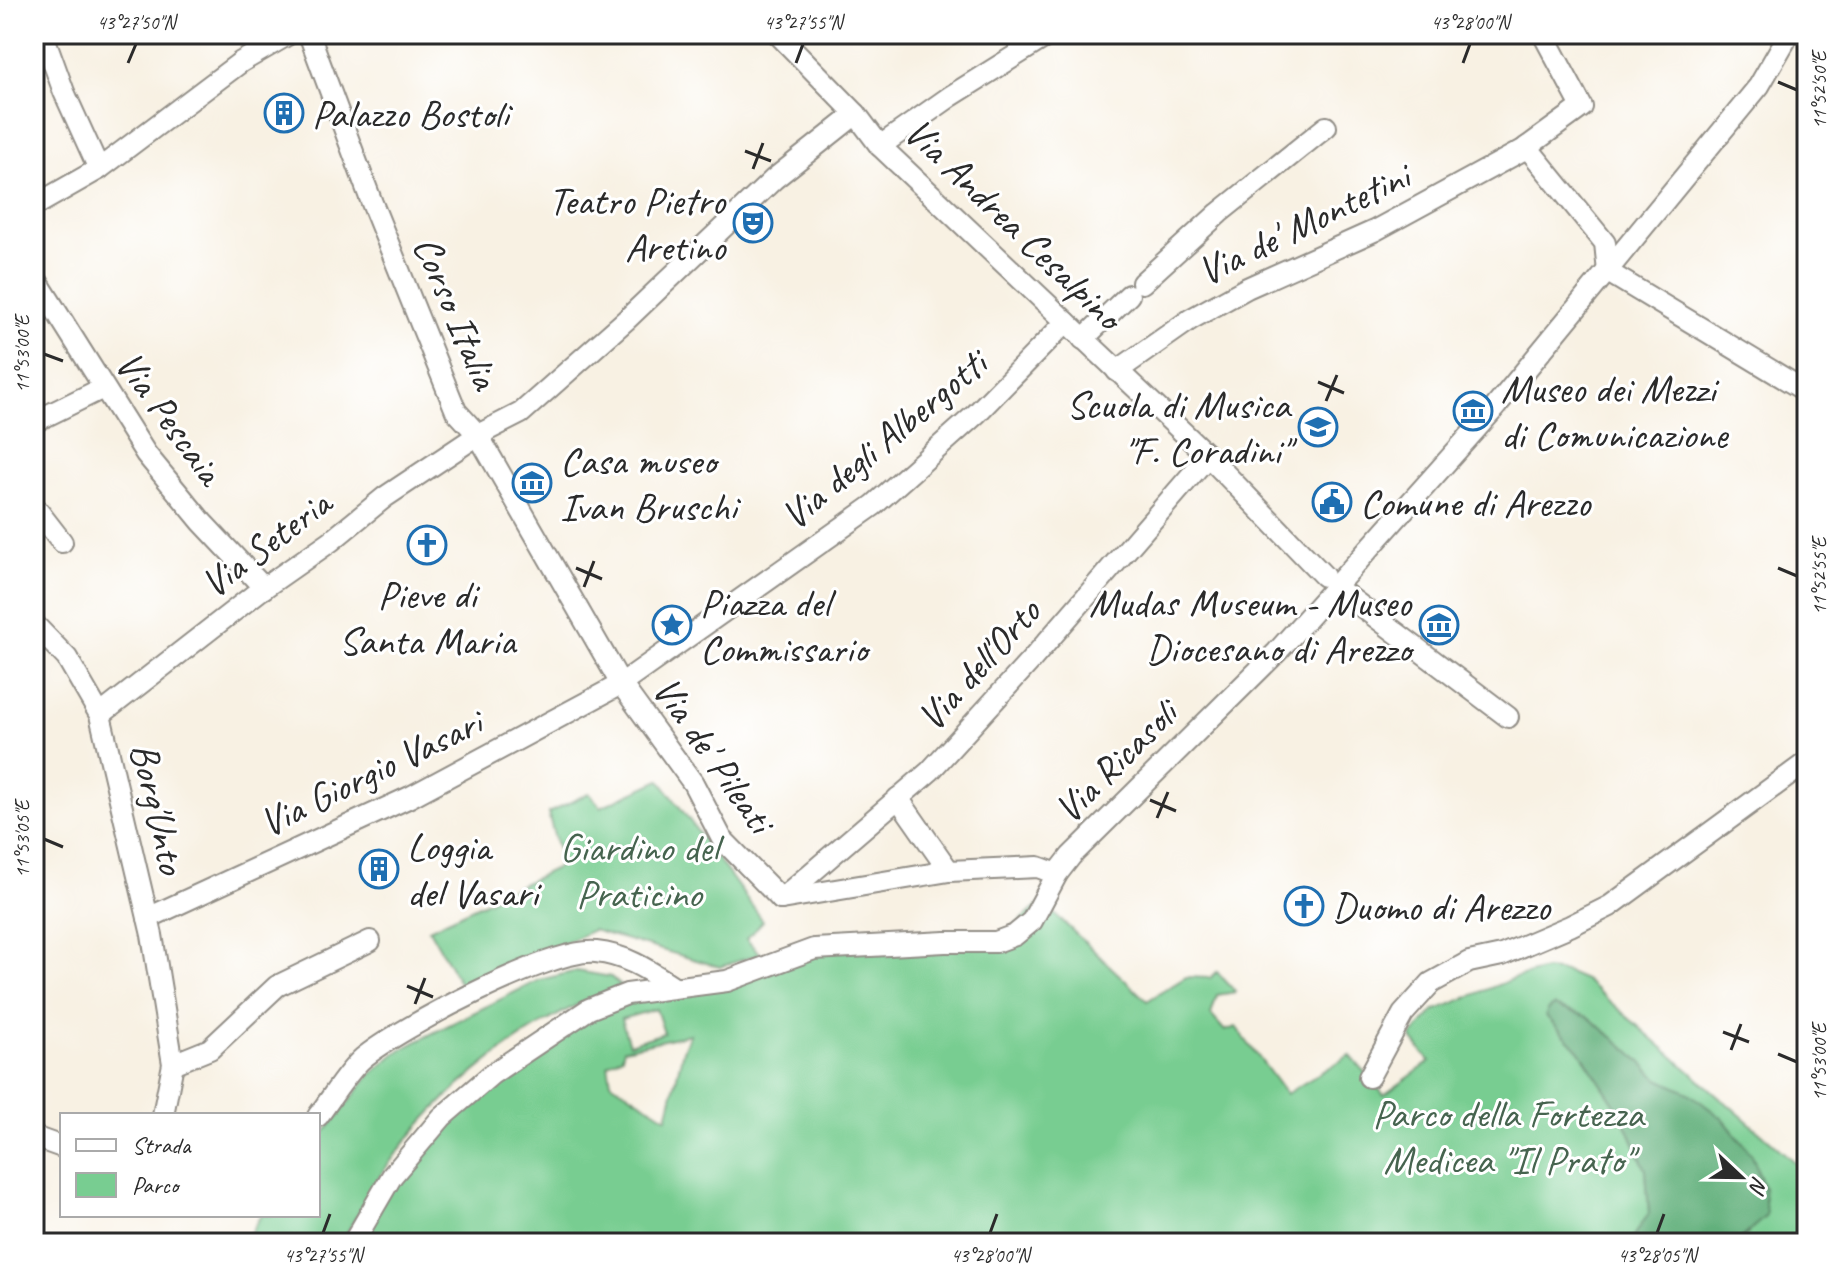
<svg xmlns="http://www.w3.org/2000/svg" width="1841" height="1277" font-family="Caveat,sans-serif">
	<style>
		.green { fill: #78cd91; stroke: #527c5e; stroke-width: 2; fill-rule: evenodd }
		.forest { fill: #62b07b; stroke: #466e53; stroke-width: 2 }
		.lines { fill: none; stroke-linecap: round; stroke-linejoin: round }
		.street-casing { stroke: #928e87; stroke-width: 24 }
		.street { stroke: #fff; stroke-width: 20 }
		.ticks { fill: none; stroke: #2b2b2b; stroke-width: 3 }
		.labels { text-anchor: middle; stroke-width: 6; stroke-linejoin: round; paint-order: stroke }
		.poi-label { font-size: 40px; fill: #2b2b2b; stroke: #fff; text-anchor: start }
		.street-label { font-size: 40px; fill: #2b2b2b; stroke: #fff }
		.park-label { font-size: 40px; fill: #46644f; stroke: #fff }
		.neatline { fill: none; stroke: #2b2b2b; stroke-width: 3 }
		.ticks-label { font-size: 20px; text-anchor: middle; fill: #2b2b2b }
	</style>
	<rect width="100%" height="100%" fill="#fff"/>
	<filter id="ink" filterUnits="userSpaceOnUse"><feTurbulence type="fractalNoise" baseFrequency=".0125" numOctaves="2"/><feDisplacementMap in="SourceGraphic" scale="16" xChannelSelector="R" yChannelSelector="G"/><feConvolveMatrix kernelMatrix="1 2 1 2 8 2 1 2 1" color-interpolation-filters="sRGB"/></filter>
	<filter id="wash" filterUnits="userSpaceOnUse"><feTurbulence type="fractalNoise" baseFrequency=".006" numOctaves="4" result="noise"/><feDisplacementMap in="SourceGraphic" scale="32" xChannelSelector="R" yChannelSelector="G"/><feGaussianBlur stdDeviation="1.8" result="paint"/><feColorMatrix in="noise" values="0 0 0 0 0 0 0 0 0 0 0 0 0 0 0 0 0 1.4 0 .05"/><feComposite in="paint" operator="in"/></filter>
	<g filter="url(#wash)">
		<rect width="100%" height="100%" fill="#f8f1e3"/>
		<g class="green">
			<path d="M660 780 763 921 746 939 760 954 720 967 593 930 463 989 429 929 562 865 548 813 589 793 601 807Z"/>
			<path d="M1042 902 1147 1001 1186 977 1210 978 1217 972 1236 992 1217 995 1211 1015 1225 1031 1236 1027 1286 1094 1350 1055 1384 1095 1430 1062 1411 1037 1434 1011 1515 978 1545 970 1566 972 1585 980 1807 1173V1229L1786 1243H1735L1748 1234 1764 1188 1752 1155 1723 1119 1689 1093 1658 1079 1632 1053 1588 1017 1546 1016 1579 1050 1622 1115 1646 1170 1649 1213 1630 1243H353L442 1117 589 1009 814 949 996 942ZM656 1009 664 1033 629 1044 621 1019ZM690 1034 683 1050 667 1118 611 1082 608 1064 622 1056 624 1049Z"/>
			<path d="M577 971 611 977 621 986C529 1020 442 1088 385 1169 369 1192 356 1218 341 1243H254L257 1237 250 1234 261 1215H318V1141L369 1076 397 1052 431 1034 539 980Z"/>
		</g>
		<path class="forest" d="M1554 1006 1588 1017 1632 1053 1658 1079 1689 1093 1723 1119 1752 1155 1764 1188 1766 1216 1735 1243H1630L1649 1213 1646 1170 1622 1115 1579 1050 1546 1016 1548 1010Z"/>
	</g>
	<g filter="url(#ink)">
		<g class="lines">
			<defs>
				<g id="street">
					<path d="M43 34 64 92 99 169"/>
					<path d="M309 34 372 203 456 411 478 435 621 684 693 783 722 839 781 899"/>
					<path d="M778 34 856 114 880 146 1208 456 1324 576"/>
					<path d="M880 146 951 96 1050 34"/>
					<path d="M1527 147 1605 243 1608 272"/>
					<path d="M34 206 99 169 241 62 289 34"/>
					<path d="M1608 272 1807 392"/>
					<path d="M34 276 146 454 202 522 264 588"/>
					<path d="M1142 283 1219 213 1326 127"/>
					<path d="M1083 339 1129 295"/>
					<path d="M1117 371 1191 319 1247 288 1374 231 1523 150 1582 107 1543 34"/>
					<path d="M34 422 103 388"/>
					<path d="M34 506 62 542"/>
					<path d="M1341 591 1508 717"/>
					<path d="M34 624 67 658 100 715 152 935 173 1064 163 1115"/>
					<path d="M100 715 258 592 331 541 385 497 478 435 521 413 626 320 774 179 856 114"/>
					<path d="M898 798 949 871"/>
					<path d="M781 899 930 771 1033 658 1208 456"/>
					<path d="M781 899 949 871 1038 867 1057 874"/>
					<path d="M148 918 410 797 621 684 874 505 976 414 1066 322"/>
					<path d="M173 1064 210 1049 277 986 370 941"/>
					<path d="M1369 1077 1403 1014 1431 983 1469 962 1502 955 1570 926 1610 906 1807 762"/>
					<path d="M318 1116C332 1098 346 1073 363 1058 399 1028 552 947 596 952 626 955 648 970 673 986"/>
					<path d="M34 1137 62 1147"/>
					<path d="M353 1243 392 1176 442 1117 492 1074 589 1009 627 994 727 981 814 949 945 942H996L1015 935 1032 921 1057 874 1071 856 1277 652 1492 411 1759 86 1789 34"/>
				</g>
			</defs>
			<use href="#street" class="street-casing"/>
			<use href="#street" class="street"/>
		</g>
	</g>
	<path class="ticks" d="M128 63 136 44M796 63 803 44M1463 63 1470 44M1778 82 1797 90M745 151 771 161M753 169 763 143M44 354 63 361M1318 382 1344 393M1326 401 1337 375M576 568 602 579M1778 568 1797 576M584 587 594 561M1150 800 1176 811M1157 818 1168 792M44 839 63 847M407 986 433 997M415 1004 425 978M1723 1032 1749 1042M1731 1050 1741 1024M1778 1054 1797 1062M323 1233 330 1214M990 1233 997 1214M1657 1233 1664 1214"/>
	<defs>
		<symbol id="building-ring" viewBox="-11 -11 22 22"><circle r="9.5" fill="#fff" stroke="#1f6fb2" stroke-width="1.5"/><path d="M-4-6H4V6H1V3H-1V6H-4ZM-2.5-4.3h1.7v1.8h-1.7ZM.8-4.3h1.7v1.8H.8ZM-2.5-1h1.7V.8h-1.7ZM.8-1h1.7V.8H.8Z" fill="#1f6fb2"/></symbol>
		<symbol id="theatre-ring" viewBox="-11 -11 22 22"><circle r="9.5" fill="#fff" stroke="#1f6fb2" stroke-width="1.5"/><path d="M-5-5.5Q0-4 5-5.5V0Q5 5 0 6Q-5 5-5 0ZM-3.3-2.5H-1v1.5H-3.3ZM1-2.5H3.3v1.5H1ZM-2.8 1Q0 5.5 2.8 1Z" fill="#1f6fb2"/></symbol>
		<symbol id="museum-ring" viewBox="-11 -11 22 22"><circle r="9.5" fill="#fff" stroke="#1f6fb2" stroke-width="1.5"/><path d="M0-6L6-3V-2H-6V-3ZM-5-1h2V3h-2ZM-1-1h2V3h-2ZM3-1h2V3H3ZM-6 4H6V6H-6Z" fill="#1f6fb2"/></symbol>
		<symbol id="school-ring" viewBox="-11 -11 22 22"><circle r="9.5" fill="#fff" stroke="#1f6fb2" stroke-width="1.5"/><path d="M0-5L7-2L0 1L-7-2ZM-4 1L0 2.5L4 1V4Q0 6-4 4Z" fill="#1f6fb2"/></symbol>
		<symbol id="civic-ring" viewBox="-11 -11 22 22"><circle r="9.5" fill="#fff" stroke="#1f6fb2" stroke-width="1.5"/><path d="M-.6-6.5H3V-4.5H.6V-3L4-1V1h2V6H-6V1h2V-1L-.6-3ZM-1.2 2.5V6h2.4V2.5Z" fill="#1f6fb2"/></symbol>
		<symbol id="church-ring" viewBox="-11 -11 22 22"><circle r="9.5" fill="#fff" stroke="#1f6fb2" stroke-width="1.5"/><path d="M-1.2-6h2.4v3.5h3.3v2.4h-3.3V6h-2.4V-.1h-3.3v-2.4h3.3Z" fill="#1f6fb2"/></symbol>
		<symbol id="sight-ring" viewBox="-11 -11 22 22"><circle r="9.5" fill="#fff" stroke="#1f6fb2" stroke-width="1.5"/><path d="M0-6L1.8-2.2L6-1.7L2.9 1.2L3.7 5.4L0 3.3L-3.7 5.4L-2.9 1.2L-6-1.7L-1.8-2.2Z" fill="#1f6fb2"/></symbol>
	</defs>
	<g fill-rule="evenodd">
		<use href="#building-ring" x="262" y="91" width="44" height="44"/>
		<use href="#theatre-ring" x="731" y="201" width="44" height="44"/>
		<use href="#museum-ring" x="1451" y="389" width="44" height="44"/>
		<use href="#school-ring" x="1296" y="405" width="44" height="44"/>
		<use href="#museum-ring" x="510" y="461" width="44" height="44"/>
		<use href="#civic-ring" x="1310" y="480" width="44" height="44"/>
		<use href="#church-ring" x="405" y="523" width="44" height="44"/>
		<use href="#sight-ring" x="650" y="603" width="44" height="44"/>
		<use href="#museum-ring" x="1417" y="603" width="44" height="44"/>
		<use href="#building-ring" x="357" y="847" width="44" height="44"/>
		<use href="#church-ring" x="1282" y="884" width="44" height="44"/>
	</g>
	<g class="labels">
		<g class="poi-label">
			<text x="312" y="127">Palazzo Bostoli</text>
			<text x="725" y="214" text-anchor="end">Teatro Pietro<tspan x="725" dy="46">Aretino</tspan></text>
			<text x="1501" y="402">Museo dei Mezzi<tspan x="1501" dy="46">di Comunicazione</tspan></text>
			<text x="1290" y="418" text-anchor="end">Scuola di Musica<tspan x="1290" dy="46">"F. Coradini"</tspan></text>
			<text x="560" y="474">Casa museo<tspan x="560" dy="46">Ivan Bruschi</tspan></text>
			<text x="1360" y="516">Comune di Arezzo</text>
			<text x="427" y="608" text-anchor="middle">Pieve di<tspan x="427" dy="46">Santa Maria</tspan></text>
			<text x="700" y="616">Piazza del<tspan x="700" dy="46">Commissario</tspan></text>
			<text x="1411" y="616" text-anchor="end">Mudas Museum - Museo<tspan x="1411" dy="46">Diocesano di Arezzo</tspan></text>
			<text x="407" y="860">Loggia<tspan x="407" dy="46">del Vasari</tspan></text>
			<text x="1332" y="920">Duomo di Arezzo</text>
		</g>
		<g class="street-label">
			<text transform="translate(1014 223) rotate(44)" y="14">Via Andrea Cesalpino</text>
			<text transform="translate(1303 223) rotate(-26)" y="14">Via de' Montetini</text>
			<text transform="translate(457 312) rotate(67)" y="14">Corso Italia</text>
			<text transform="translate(170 417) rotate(54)" y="14">Via Pescaia</text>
			<text transform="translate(883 439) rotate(-40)" y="14">Via degli Albergotti</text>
			<text transform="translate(265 543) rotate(-37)" y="14">Via Seteria</text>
			<text transform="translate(978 664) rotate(-48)" y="14">Via dell'Orto</text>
			<text transform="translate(714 754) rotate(55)" y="14">Via de' Pileati</text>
			<text transform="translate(1115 761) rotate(-45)" y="14">Via Ricasoli</text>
			<text transform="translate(370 772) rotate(-26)" y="14">Via Giorgio Vasari</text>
			<text transform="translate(159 808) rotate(77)" y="14">Borg'Unto</text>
		</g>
		<g class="park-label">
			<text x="639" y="861">Giardino del<tspan x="639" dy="46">Praticino</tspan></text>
			<text x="1508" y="1127">Parco della Fortezza<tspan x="1508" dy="46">Medicea "Il Prato"</tspan></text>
		</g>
	</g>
	<rect width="1841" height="1277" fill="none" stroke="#fff" stroke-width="88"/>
	<rect x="60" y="1113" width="260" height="104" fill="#ffffff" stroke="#aaaaaa" stroke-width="2"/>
	<rect x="76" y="1139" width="40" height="12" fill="#ffffff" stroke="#aaaaaa" stroke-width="2"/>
	<text x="132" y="1153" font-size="24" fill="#2b2b2b">Strada</text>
	<rect x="76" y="1173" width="40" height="24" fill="#78cd91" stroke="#aaaaaa" stroke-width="2"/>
	<text x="132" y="1193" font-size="24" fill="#2b2b2b">Parco</text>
	<g transform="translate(1741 1177) rotate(112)" stroke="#ffffff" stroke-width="6" paint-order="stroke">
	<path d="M0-6L14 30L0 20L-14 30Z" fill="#2b2b2b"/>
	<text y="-12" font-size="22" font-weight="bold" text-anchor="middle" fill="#2b2b2b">N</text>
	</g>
	<rect x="44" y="44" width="1753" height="1189" class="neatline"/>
	<g class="ticks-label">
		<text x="136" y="29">43°27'50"N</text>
		<text x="803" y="29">43°27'55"N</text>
		<text x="1470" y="29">43°28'00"N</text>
		<text transform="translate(1819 90) rotate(-90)" y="7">11°52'50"E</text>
		<text transform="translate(22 354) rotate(-90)" y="7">11°53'00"E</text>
		<text transform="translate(1819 576) rotate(-90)" y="7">11°52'55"E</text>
		<text transform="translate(22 839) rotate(-90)" y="7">11°53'05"E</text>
		<text transform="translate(1819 1062) rotate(-90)" y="7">11°53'00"E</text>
		<text x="323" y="1262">43°27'55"N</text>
		<text x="990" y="1262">43°28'00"N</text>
		<text x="1657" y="1262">43°28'05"N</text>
	</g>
</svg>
